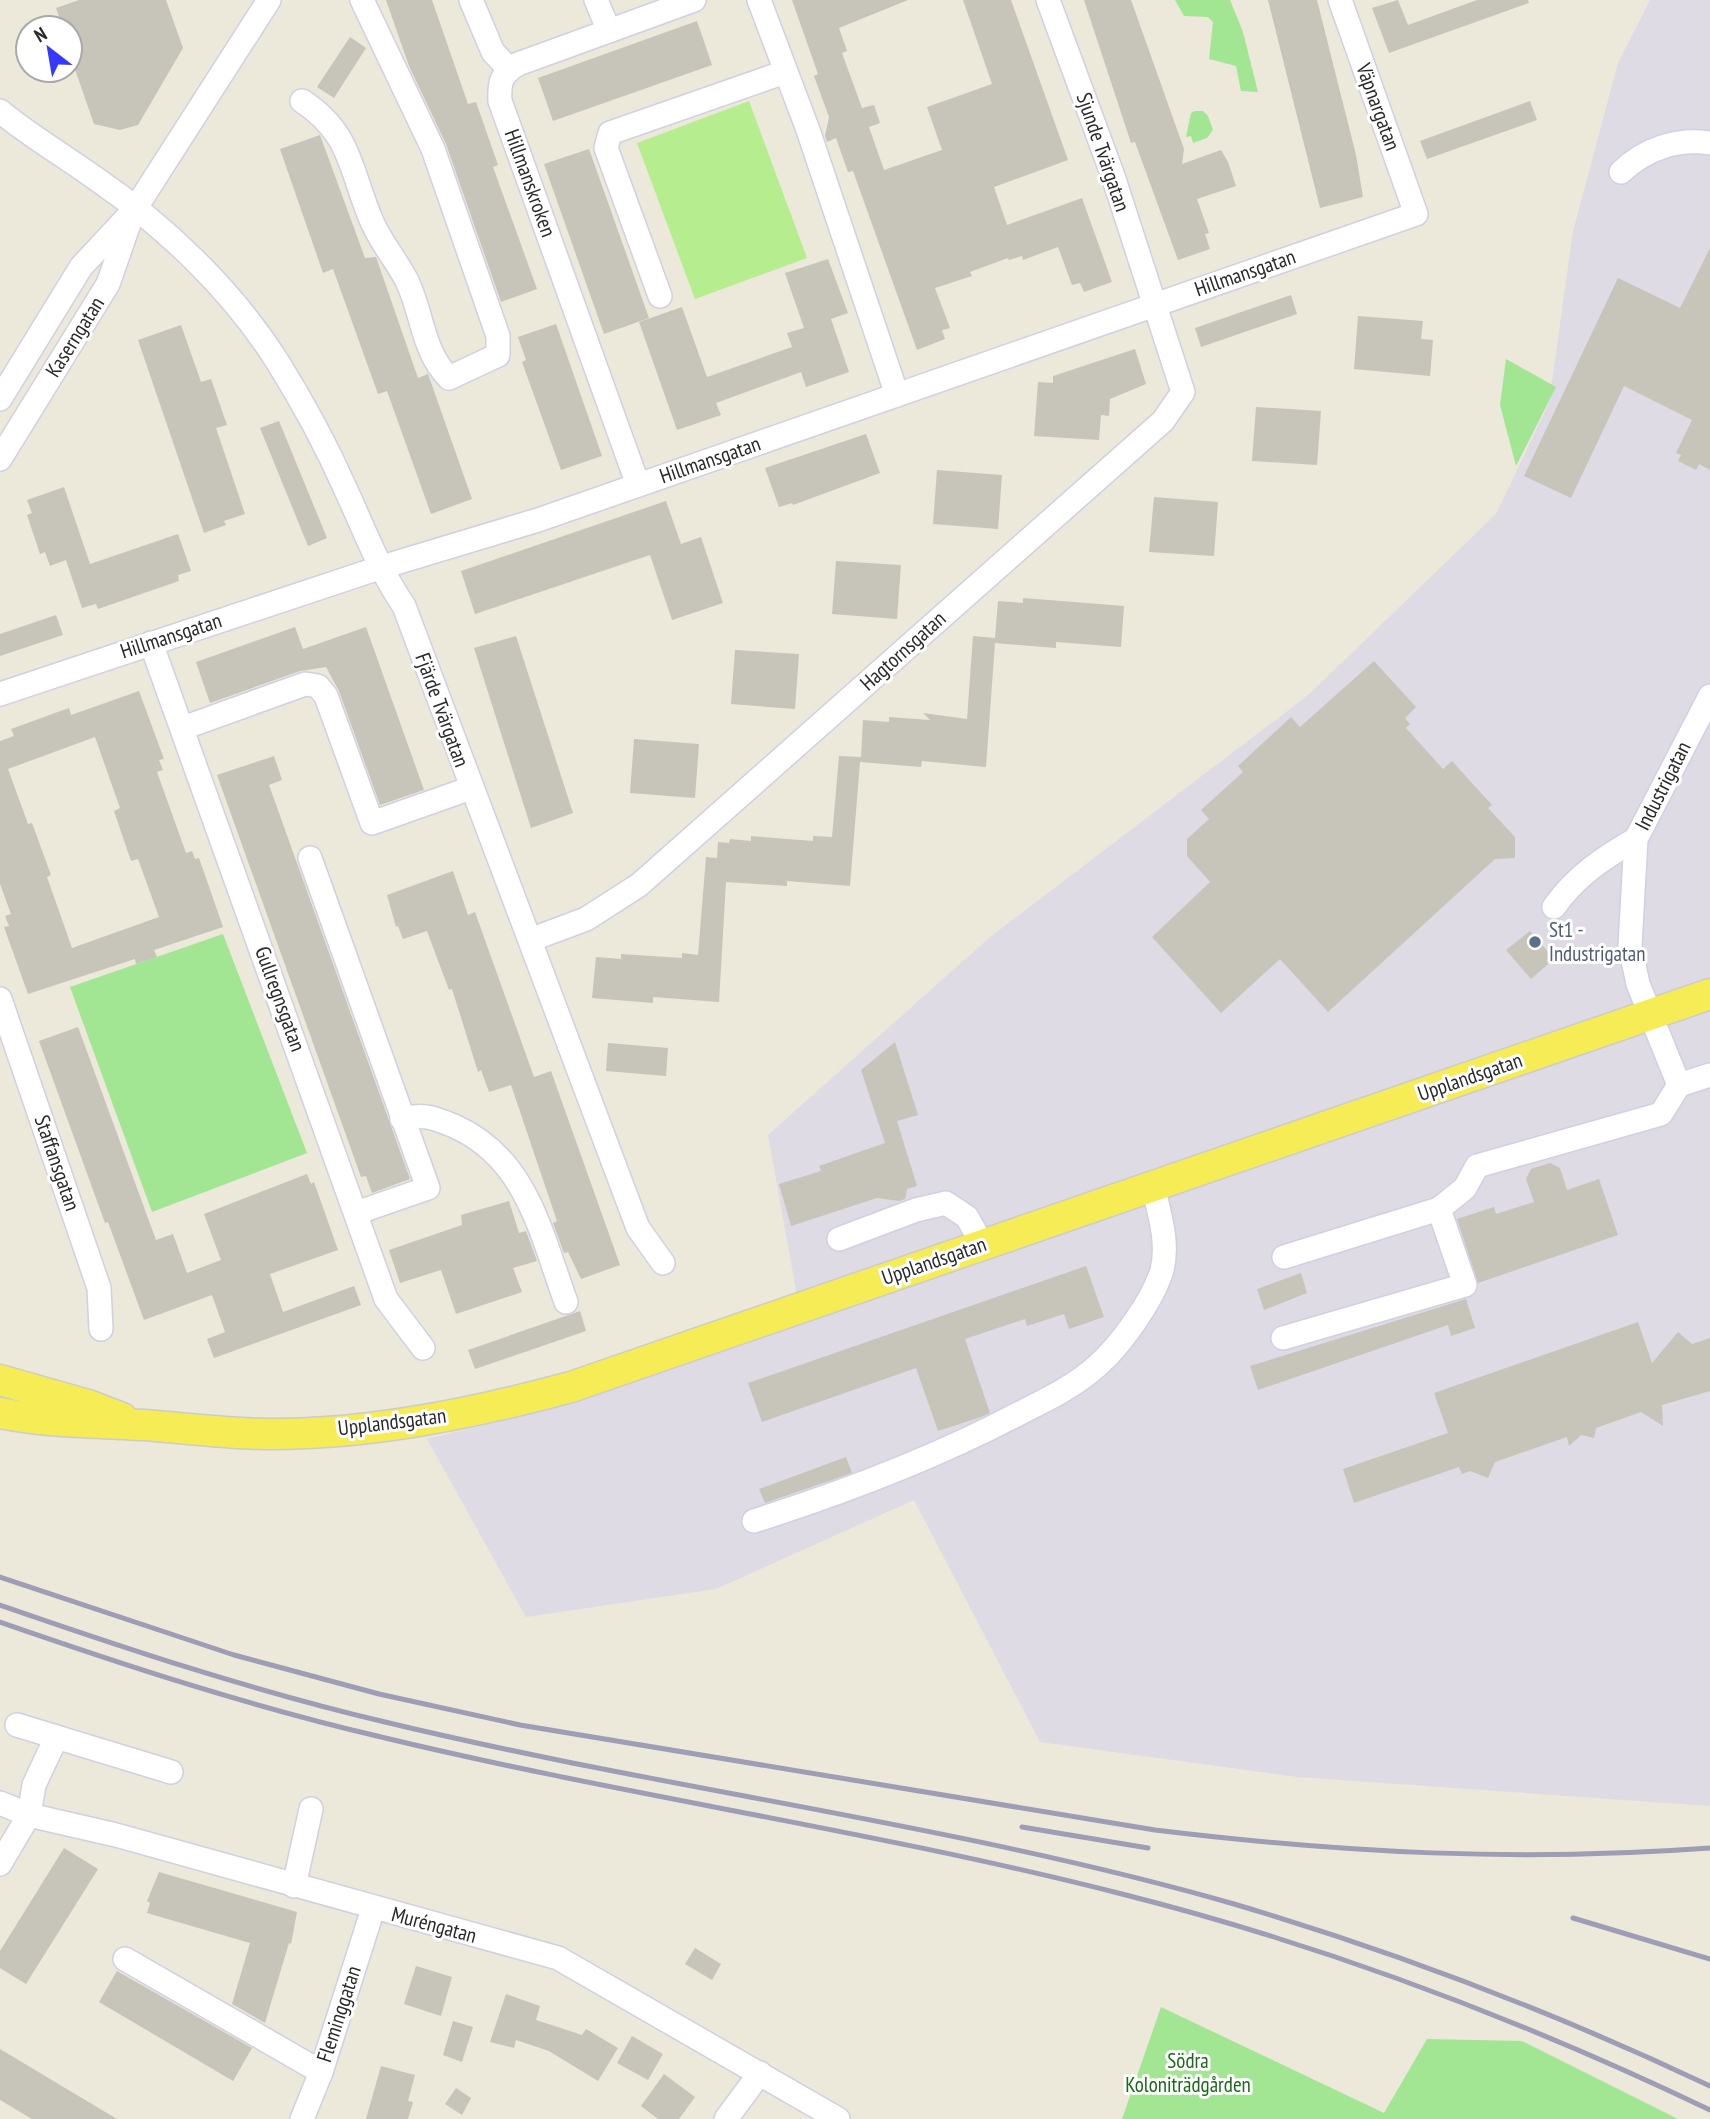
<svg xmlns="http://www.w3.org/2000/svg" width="1710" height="2119" font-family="'PT Sans Narrow',sans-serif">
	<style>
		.industrial { fill: #dfdbe4 }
		.green { fill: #a2e694 }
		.pitch { fill: #b6ed8f }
		.building { fill: #c7c4ba; fill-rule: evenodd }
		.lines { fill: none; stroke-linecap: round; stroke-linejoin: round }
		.minor-casing { stroke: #d0d0e3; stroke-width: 26 }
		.major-casing { stroke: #ccc; stroke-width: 33 }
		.minor { stroke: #fff; stroke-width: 23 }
		.major { stroke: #f6ec55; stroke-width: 30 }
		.rail { stroke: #9d9db5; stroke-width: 5 }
		.service-dot { fill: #5c6f8a; stroke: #fff; stroke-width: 2.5 }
		.labels { text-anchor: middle; stroke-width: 6; stroke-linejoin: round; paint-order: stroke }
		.street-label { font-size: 21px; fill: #292929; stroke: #fff }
		.service-label { font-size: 21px; fill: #4e5e75; stroke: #fff; text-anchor: start }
		.park-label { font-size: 21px; fill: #1a6917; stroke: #fff }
	</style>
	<rect width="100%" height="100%" fill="#ece8da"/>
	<path class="industrial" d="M1650 0H1710V1806L1298 1777 1040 1742 914 1500 716 1589 526 1617 427 1439 574 1403 801 1318 768 1135 990 937 1307 696 1496 514 1549 403 1573 231 1618 63Z"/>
	<g class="green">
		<path d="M1175 0H1230L1243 32 1258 92 1241 91 1236 66 1209 59 1213 22 1208 17 1184 16Z"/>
		<path d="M1195 111H1203L1208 116 1213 130 1207 138 1193 143 1191 136 1186 137 1191 113Z"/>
		<path d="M1506 359 1556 387 1516 466 1500 405Z"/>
		<path d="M223 934 307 1153 152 1212 70 987Z"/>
		<path d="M1161 2007 1384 2113 1427 2039 1522 2041 1678 2119H1122Z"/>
	</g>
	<path class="pitch" d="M749 101 807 258 695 299 637 143Z"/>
	<g class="building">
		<path d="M79 0H166L183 48 138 125 120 130 94 124 71 58 70 28H63L56 8Z"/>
		<path d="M386 0H432L468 104 476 102 498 165 493 167 537 289 501 302 446 144 409 66Z"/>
		<path d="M792 0H908L839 28 847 51 842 53 862 108 874 105 880 123 869 127 884 170 942 150 927 107 992 84 963 0H1011L1068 160 994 187 1007 225 1082 198 1112 282 1084 292 1080 283 1072 285 1058 247 1023 260 1022 256 1009 260 1008 258 970 272 972 276 935 288 950 328 942 330 945 339 917 350 853 171 848 172 836 138 827 142 825 136 829 117 814 76 818 74Z"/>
		<path d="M1084 0H1131L1184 149 1182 164 1221 150 1228 162 1236 186 1197 199 1209 233 1205 234 1210 249 1178 260 1135 142 1131 143Z"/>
		<path d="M1268 0H1317L1356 155 1363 197 1320 208Z"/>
		<path d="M1398 0 1408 25 1477 0H1528L1529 3 1389 53 1372 8Z"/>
		<path d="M697 21 712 65 553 121 538 78Z"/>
		<path d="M350 37 366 48 334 98 317 87Z"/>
		<path d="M1530 101 1537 120 1427 159 1420 141Z"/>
		<path d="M320 135 365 258 376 257 418 378 428 374 472 499 431 514 387 391 378 394 333 269 323 273 280 149Z"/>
		<path d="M589 149 649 318 604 334 544 164Z"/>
		<path d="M1710 248V470L1699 464 1696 470 1678 461 1681 455 1676 453 1692 420 1624 386 1571 498 1524 476 1618 278 1680 308Z"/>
		<path d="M828 259 848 313 831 319 849 372 806 387 801 372 716 403 721 415 677 430 639 322 682 307 707 377 792 347 787 333 804 328 785 273Z"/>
		<path d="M1291 295 1297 314 1201 347 1195 328Z"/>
		<path d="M1358 316 1423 321 1421 339 1433 340 1430 376 1354 369Z"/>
		<path d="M556 324 602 456 561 470 522 362 526 360 518 337Z"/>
		<path d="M181 325 201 382 211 379 227 425 216 428 245 514 224 521 226 525 204 533 138 340Z"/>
		<path d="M1135 349 1146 384 1110 399 1109 416 1101 415 1099 440 1034 436 1038 382 1053 383V376Z"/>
		<path d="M1256 407 1321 411 1317 465 1252 461Z"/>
		<path d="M279 421 327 538 308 546 260 428Z"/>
		<path d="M866 434 880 473 793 505 792 503 779 507 765 468Z"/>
		<path d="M937 470 1002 475 998 529 933 524Z"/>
		<path d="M64 487 90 564 178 534 191 571 178 575 179 581 98 609 96 604 82 608 66 560 50 566 45 552 40 554 27 515 32 513 27 500Z"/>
		<path d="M1154 497 1218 502 1214 556 1149 552Z"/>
		<path d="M666 501 681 544 701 537 723 603 672 620 650 555 475 614 461 571Z"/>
		<path d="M836 561 901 565 897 619 832 614Z"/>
		<path d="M1023 598 1124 606 1121 647 1056 642V648L995 643 986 767 922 761 921 767 860 762 850 886 787 881V886L726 882 719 1002 653 997V1003L592 998 596 957 621 959V954L682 958V953L698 955 706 857 717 858 718 842 729 843 730 839 751 841V836L813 841V836L832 837 839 756 861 757 863 720 889 722V717L930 720 923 713 967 719 973 636 995 638 998 601 1023 603Z"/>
		<path d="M56 615 63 635 0 656V634Z"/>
		<path d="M295 627 303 649 366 627 424 790 380 805 339 691 326 667 300 671 210 703 196 662Z"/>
		<path d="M516 636 573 813 531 828 474 648Z"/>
		<path d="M735 650 799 654 795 709 731 704Z"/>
		<path d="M1374 661 1416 707 1405 718 1410 724 1406 728 1443 769 1452 761 1492 805 1488 808 1515 837V858L1495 859 1328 1012 1280 959 1221 1013 1152 937 1210 882 1187 856V839L1209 819 1201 810 1243 772 1238 766 1291 717 1300 727Z"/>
		<path d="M139 691 164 759 159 760 163 770 157 772 186 853 192 851 195 859 199 858 223 927 154 950 157 957 136 964 135 959 28 994 4 927 9 926 5 916 11 914 0 884V741L14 736 11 729 55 713 69 708 71 715ZM95 737 120 808 114 811 131 861 138 859 159 917 72 948 47 877 51 875 32 823 28 824 8 769Z"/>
		<path d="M634 739 699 744 695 798 630 793Z"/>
		<path d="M274 756 282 780 269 785 410 1179 372 1193 366 1176 361 1177 217 775Z"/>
		<path d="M453 871 468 915 475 912 534 1077 551 1071 620 1265 581 1279 568 1252 564 1253 553 1223 557 1221 511 1085 489 1092 481 1070 478 1072 452 989 449 990 427 931 403 939 398 926 396 927 387 895Z"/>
		<path d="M1530 931 1554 959 1531 979 1506 950Z"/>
		<path d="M78 1027 156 1240 173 1234 187 1273 221 1260 204 1214 307 1174 311 1184 314 1182 338 1250 270 1274 283 1312 354 1286 361 1305 214 1358 207 1339 225 1332 212 1295 144 1320 108 1222 105 1223 39 1041Z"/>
		<path d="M895 1042 918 1115 897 1121 917 1186 907 1189 905 1199 899 1201 877 1198 791 1226 779 1184 821 1171 819 1166 885 1143 861 1070Z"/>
		<path d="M608 1043 668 1048 666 1076 606 1071Z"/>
		<path d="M1550 1163 1560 1168 1567 1190 1599 1179 1618 1235 1478 1283 1457 1219 1494 1207 1496 1214 1534 1202 1526 1179 1531 1169Z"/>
		<path d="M509 1201 519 1233 526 1231 537 1261 513 1268 522 1292 456 1314 441 1270 400 1283 389 1250 462 1225 461 1215Z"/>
		<path d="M1086 1266 1104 1317 1069 1329 1064 1314 1027 1326 1025 1319 965 1339 990 1413 981 1417 938 1431 916 1368 762 1422 748 1383Z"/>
		<path d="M1301 1273 1307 1293 1264 1310 1257 1289Z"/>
		<path d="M1466 1299 1475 1328 1451 1336 1448 1325 1258 1390 1250 1366Z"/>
		<path d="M580 1311 586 1331 475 1369 468 1350Z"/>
		<path d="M1638 1322 1652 1363 1678 1332 1692 1344 1710 1338V1391L1662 1405 1663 1426 1641 1412 1596 1428 1594 1438 1581 1435 1569 1446 1567 1437 1495 1462 1488 1478 1470 1471 1462 1474 1459 1467 1354 1503 1343 1469 1448 1433 1434 1393Z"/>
		<path d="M846 1457 852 1473 765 1503 759 1489Z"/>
		<path d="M64 1848 98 1869 26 1984 0 1968V1951Z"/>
		<path d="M159 1872 297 1912 291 1944 289 1943 265 2023 232 2004 250 1943 147 1913 150 1903 147 1901Z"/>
		<path d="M695 1948 721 1964 712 1980 685 1964Z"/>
		<path d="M416 1966 452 1977 441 2016 404 2004Z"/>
		<path d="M117 1971 252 2048 233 2081 99 2002Z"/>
		<path d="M506 1994 540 2006 536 2020 582 2035 586 2029 618 2048 598 2081 549 2051 516 2040 514 2048 490 2042Z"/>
		<path d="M453 2021 473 2027 462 2062 443 2055Z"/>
		<path d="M632 2036 663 2054 648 2080 617 2063Z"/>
		<path d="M0 2049 117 2119H32L0 2100Z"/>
		<path d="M381 2066 415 2075 408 2101 413 2102 408 2119H366Z"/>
		<path d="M664 2074 695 2097 679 2119H658L641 2106Z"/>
		<path d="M456 2088 471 2098 462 2115 445 2104Z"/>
	</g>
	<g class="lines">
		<defs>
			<g id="minor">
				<path d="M471 0 493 52 509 69"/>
				<path d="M596 0 609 31"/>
				<path d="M759 0 808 130 897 395"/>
				<path d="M302 101C350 132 350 168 370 217 379 241 396 259 407 281 423 314 422 351 449 378L498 355V336L433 149 362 0"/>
				<path d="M0 111C30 136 63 155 95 178 165 226 232 290 277 361 302 401 326 445 345 488 365 531 377 566 404 606L638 1228 663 1263"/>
				<path d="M1621 172C1645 149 1677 138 1710 143"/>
				<path d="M660 296 606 148 610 133 785 72"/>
				<path d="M0 399 81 267 135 209 269 0"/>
				<path d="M0 459 108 284 131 218"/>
				<path d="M638 485 500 101C499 82 501 74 518 64L694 0"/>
				<path d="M151 643 386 1299 423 1348"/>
				<path d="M0 694 379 568 538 520 1416 214 1340 0"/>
				<path d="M183 728 305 684 318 686 326 696 372 823 471 788"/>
				<path d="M310 858 428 1188 356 1213"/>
				<path d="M1554 907C1576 876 1603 858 1636 839"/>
				<path d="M530 940 586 919 639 885 1163 421 1183 392 1113 176 1048 0"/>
				<path d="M0 999 99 1288 101 1329"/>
				<path d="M1679 1085 1710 1075"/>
				<path d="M402 1119C422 1113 435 1118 454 1126 527 1158 541 1234 566 1302"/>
				<path d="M839 1239 916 1210 946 1203 967 1217 982 1244"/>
				<path d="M1284 1257 1439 1209"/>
				<path d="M1283 1338 1465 1285 1439 1209 1465 1188 1477 1166 1661 1114 1679 1085 1638 984 1630 946 1636 839 1710 696"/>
				<path d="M754 1521C845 1492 935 1458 1020 1413 1046 1400 1075 1386 1097 1366 1121 1345 1153 1300 1162 1270 1169 1242 1159 1213 1153 1186"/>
				<path d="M17 1725 171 1772"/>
				<path d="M0 1803 29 1815 116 1835 558 1958 838 2119"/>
				<path d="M0 1864 29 1815 34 1785 56 1738"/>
				<path d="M294 1886 311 1809"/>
				<path d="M125 1959 321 2072"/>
				<path d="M302 2119 321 2072 373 1909"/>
				<path d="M726 2119 760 2073"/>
			</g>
			<g id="major">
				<path d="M0 1380 88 1405 122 1418"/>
				<path d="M0 1413C48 1423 94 1422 143 1425 186 1428 229 1434 271 1434 373 1434 474 1413 571 1387L1710 994"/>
			</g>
		</defs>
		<use href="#minor" class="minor-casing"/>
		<use href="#major" class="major-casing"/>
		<use href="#minor" class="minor"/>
		<use href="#major" class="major"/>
		<g class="rail">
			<path d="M0 1577 234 1655 379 1694 520 1725 1155 1830C1344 1853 1520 1862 1710 1848"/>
			<path d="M0 1605C127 1649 254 1691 385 1722 667 1790 955 1824 1234 1904 1396 1952 1558 2014 1710 2086"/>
			<path d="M0 1622C124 1665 249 1706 377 1736 624 1796 876 1831 1122 1894 1324 1945 1522 2020 1710 2110"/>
			<path d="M1022 1827 1148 1848"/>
			<path d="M1573 1918 1710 1959"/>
		</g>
	</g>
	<circle class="service-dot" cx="1535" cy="942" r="7"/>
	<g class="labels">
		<g class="street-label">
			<text transform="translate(1378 107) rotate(70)" y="7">Väpnargatan</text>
			<text transform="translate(1103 152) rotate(71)" y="7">Sjunde Tvärgatan</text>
			<text transform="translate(530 183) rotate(70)" y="7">Hillmanskroken</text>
			<text transform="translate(1245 273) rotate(-19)" y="7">Hillmansgatan</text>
			<text transform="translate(75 337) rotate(-58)" y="7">Kaserngatan</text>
			<text transform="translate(710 460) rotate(-19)" y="7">Hillmansgatan</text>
			<text transform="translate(171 636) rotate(-18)" y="7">Hillmansgatan</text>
			<text transform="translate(903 651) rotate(-42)" y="7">Hagtornsgatan</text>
			<text transform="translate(442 710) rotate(70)" y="7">Fjärde Tvärgatan</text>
			<text transform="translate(1663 786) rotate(-63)" y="7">Industrigatan</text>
			<text transform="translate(280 999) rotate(70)" y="7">Gullregnsgatan</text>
			<text transform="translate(1470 1077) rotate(-19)" y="7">Upplandsgatan</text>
			<text transform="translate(57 1163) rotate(71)" y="7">Staffansgatan</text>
			<text transform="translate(934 1261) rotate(-19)" y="7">Upplandsgatan</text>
			<text transform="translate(392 1422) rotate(-7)" y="7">Upplandsgatan</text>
			<text transform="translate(434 1925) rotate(15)" y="7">Muréngatan</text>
			<text transform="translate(339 2014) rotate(-72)" y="7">Fleminggatan</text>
		</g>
		<g class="service-label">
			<text x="1549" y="937">St1 -<tspan x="1549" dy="24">Industrigatan</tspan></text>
		</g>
		<g class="park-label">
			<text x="1188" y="2068">Södra<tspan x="1188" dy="24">Koloniträdgården</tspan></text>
		</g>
	</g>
	<g transform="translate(49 49) rotate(329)"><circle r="33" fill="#ffffff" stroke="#a9a9a9" stroke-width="2"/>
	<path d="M0-5L12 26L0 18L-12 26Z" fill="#3538ff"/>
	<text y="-10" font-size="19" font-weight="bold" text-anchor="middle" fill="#292929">N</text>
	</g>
</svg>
